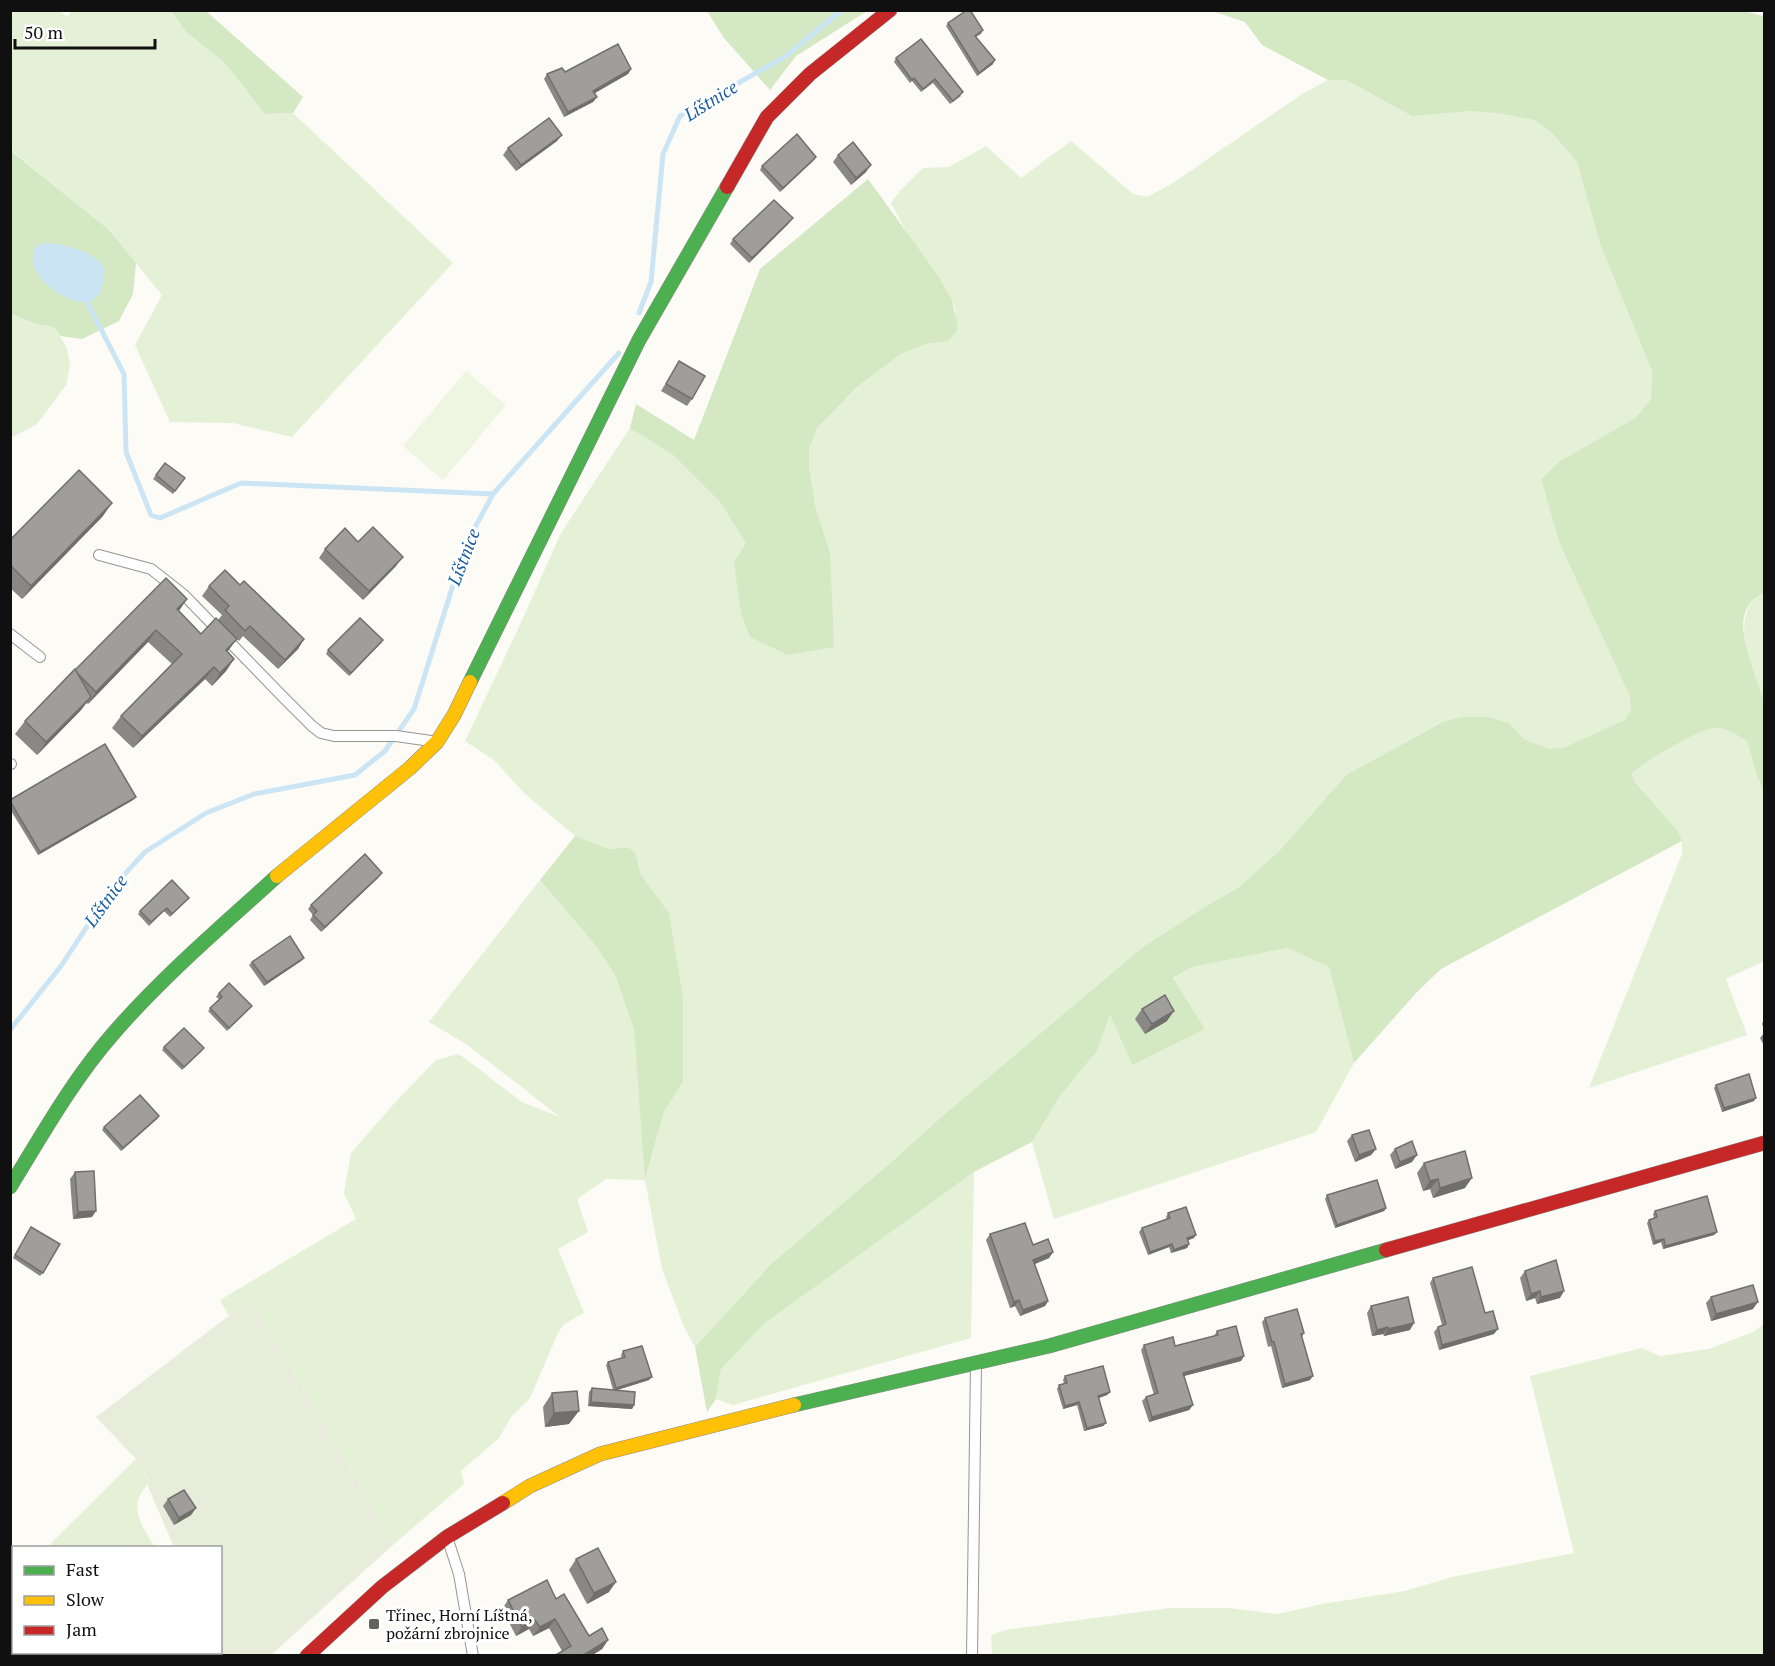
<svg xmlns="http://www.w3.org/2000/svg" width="1775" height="1666" font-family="'PT Serif',serif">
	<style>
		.green { fill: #e4f1d6 }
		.forest { fill: #d4e8c4 }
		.cemetery { fill: #e7edda }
		.pitch { fill: #eef5e0 }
		.water { fill: #cce5f5 }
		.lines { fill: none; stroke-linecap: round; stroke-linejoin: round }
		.stream { stroke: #cce5f5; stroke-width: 5 }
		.lane-casing { stroke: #969693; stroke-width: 12 }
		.fast-casing { stroke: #8d8c8a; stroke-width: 15 }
		.slow-casing { stroke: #8d8c8a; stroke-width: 15 }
		.jam-casing { stroke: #8d8c8a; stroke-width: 15 }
		.lane { stroke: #fffefe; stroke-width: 10 }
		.fast { stroke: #4caf50; stroke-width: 14 }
		.slow { stroke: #ffc107; stroke-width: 14 }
		.jam { stroke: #c62828; stroke-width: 14 }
		.wall { fill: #8a8884 }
		.shaded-wall { fill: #706f6c }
		.building { fill: #a09e9a; stroke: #706f6c; stroke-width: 1.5 }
		.poi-dot { fill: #636260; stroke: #fff; stroke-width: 2 }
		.labels { text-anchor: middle; stroke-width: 6; stroke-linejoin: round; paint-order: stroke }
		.poi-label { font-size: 16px; fill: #101010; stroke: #fff; text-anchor: start }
		.water-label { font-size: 18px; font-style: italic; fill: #1b5e9f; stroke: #fff }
	</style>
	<rect width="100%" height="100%" fill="#fcfbf5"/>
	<g class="green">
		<path d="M73 10H168L173 13 186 32 224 62 265 114 293 113 453 263 292 437 233 423 170 422 135 345 162 295 108 229 11 150 10 11H59L67 16Z"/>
		<path d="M1328 80H1346L1412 116 1472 111 1502 114 1534 120 1553 134 1577 162 1600 244 1652 371 1651 399 1635 418 1560 461 1541 479 1559 542 1629 695 1631 709 1625 720 1565 747 1549 749 1524 739 1509 723 1462 717 1443 721 1346 775 1280 850 1238 888 1211 903 938 1120 888 1165 771 1264 695 1347 684 1327 662 1269 645 1180 606 1179 577 1199 588 1232 558 1249 584 1313 564 1324 558 1333 530 1398 511 1417 499 1438 461 1471 464 1484 394 1544 251 1299 229 1316 220 1300 356 1219 344 1193 351 1153 399 1098 436 1060 459 1054 522 1102 560 1117 466 1044 429 1022 540 880 596 946 615 975 634 1031 646 1178 664 1112 683 1082 669 913 641 875 635 852 628 847 609 849 575 836 524 793 494 760 465 741 518 629 561 533 630 428 673 455 720 502 747 543 830 552 816 509 809 468V449L818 427 857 387 901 354 926 344 948 341 956 311 952 300 937 274 908 235 891 203 900 191 923 168 949 167 986 146 1021 178 1071 141 1133 194 1147 197 1173 183 1302 94Z"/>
		<path d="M10 314 36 324 54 327 67 348 70 366 66 385 37 424 11 438Z"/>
		<path d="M1764 593V707C1754 678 1725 610 1764 593Z"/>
		<path d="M1711 727 1731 730 1747 741 1757 777 1764 792V961L1726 979 1747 1035 1589 1088 1682 854V841L1678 831 1634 781 1632 774C1639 759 1694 736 1711 727Z"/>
		<path d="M1287 948 1329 967 1354 1063 1316 1132 1054 1219 1032 1142 1060 1096 1097 1051 1110 1013 1132 1065 1173 979 1193 967Z"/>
		<path d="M974 1172 971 1338 733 1405 716 1399 721 1369 764 1324Z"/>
		<path d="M1764 1324V1655H992L991 1635 1005 1630 1170 1608H1229L1278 1614 1322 1604 1405 1591 1452 1577 1574 1553 1530 1376 1642 1348 1660 1356 1709 1349 1753 1332Z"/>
		<path d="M136 1459 150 1481C147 1486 141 1492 139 1497 133 1516 146 1533 155 1547L46 1548Z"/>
		<path d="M13 1582 14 1652H212L213 1655H11L10 1586Z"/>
	</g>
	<g class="forest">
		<path d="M1737 10 1764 16V593C1719 613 1761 676 1764 708 1768 735 1764 765 1764 792L1757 777 1747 741C1736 734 1726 727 1713 728 1703 728 1636 765 1632 774L1634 781 1678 831 1682 841 1441 969 1417 992 1354 1063 1329 967 1287 948 1193 967 1173 978 1205 1029 1132 1065 1110 1014 1097 1051 1060 1096 1032 1142 974 1172 764 1324 721 1369 716 1399 707 1412 695 1347 771 1264 888 1165 938 1120 1142 948 1211 903 1238 888 1280 850 1346 775 1444 721 1462 717H1488L1509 723 1524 739 1549 749 1565 747 1625 720 1631 709 1629 695 1559 542 1541 479 1560 461 1635 418 1651 399 1652 371 1600 244 1577 162 1553 134 1534 120 1502 114 1472 111 1412 116 1346 80H1328L1262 45 1245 22 1212 11Z"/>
		<path d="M168 11H206L303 97 293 113 265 114 224 62 186 32 173 13Z"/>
		<path d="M707 11H867L796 56 770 90 724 38Z"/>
		<path d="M10 150 108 229 136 263 133 294 119 321 82 339 60 336 54 327 36 324 11 314Z"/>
		<path d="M868 179 937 274 952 300 958 329 948 341 926 344 901 354 857 387 818 427 809 449V468L816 509 830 552 834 647 788 655 750 637 741 614 734 562 746 543 720 502 673 455 630 428 636 404 694 440 760 269Z"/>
		<path d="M575 836 609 849 628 847 635 852 641 875 669 913 683 997V1082L664 1112 645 1180 634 1030 615 975 596 946 540 880Z"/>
	</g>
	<path class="cemetery" d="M251 1299 394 1544 271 1655H218L217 1653 220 1652V1548L174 1547 147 1484 150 1480 136 1459 96 1417Z"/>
	<path class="pitch" d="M466 371 506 405 443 480 403 446Z"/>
	<path class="water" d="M47 243C62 244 93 251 102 265 106 270 104 276 103 282 99 308 78 305 60 294 52 289 45 284 39 276 33 267 30 256 36 246Z"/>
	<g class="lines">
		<g class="stream">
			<path d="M87 302 124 374 126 452 151 515 160 518 241 483 493 494"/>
			<path d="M639 313 651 282 663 154 680 116 786 56 842 10"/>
			<path d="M10 1030 61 966 113 887 145 852 206 813 254 794 355 775 385 751 414 709 466 544 493 494 619 353"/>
		</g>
		<defs>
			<g id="lane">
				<path d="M99 555 151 569 184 595 283 697 312 726 321 733 334 736H396L431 741"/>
				<path d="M10 634 40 657"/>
				<path d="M10 764H11"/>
				<path d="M447 1537 459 1574 473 1656"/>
				<path d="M972 1656 976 1364"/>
			</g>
			<g id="fast">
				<path d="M470 682 639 340 727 187"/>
				<path d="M10 1187C42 1135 72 1081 112 1035 162 977 221 927 277 876"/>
				<path d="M794 1405 1049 1346 1386 1250"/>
			</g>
			<g id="slow">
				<path d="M277 876 410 768 437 742 454 715 470 682"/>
				<path d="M503 1503 530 1486 600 1454 794 1405"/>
			</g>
			<g id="jam">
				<path d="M727 187 767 117 810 74 890 10"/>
				<path d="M1386 1250 1764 1143"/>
				<path d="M307 1656 382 1587 447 1537 503 1503"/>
			</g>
		</defs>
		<use href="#lane" class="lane-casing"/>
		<use href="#fast" class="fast-casing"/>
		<use href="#slow" class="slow-casing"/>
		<use href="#jam" class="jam-casing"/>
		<use href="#lane" class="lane"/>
		<use href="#fast" class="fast"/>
		<use href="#slow" class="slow"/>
		<use href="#jam" class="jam"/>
	</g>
	<g class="wall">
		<path d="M948 23 983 30 981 34 976 37 993 64 977 76 946 26Z"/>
		<path d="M921 39 961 96 950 104 933 83 921 92 912 81 910 83 894 62 896 58Z"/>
		<path d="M631 69 628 74 594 93 597 97 593 102 564 117 544 79 547 74 565 72Z"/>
		<path d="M557 141 516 171 503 155 508 148Z"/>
		<path d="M838 155 866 172 851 185 833 162Z"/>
		<path d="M816 157 814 160 780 192 760 170 762 166Z"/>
		<path d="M789 223 749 263 730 244 733 239Z"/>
		<path d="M679 361 692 399 687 406 661 391Z"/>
		<path d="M165 463 185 478 173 494 153 479Z"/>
		<path d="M103 516 22 599 10 588V540Z"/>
		<path d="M358 542 396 566 363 600 319 558 325 549Z"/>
		<path d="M166 578 178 611 201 634 228 652 234 659 226 671 212 686 205 679 133 748 112 728 121 716 172 664 148 642 88 704 86 703 81 710 37 755 15 734 25 721Z"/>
		<path d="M240 585 304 639 298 649 278 669 243 636 239 641 218 620 222 615 202 596 209 586Z"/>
		<path d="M381 643 349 676 326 654 328 650Z"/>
		<path d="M136 797 133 800 38 855 10 809V800Z"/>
		<path d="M382 873 378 878 321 932 310 920 313 915 308 909 311 905Z"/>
		<path d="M186 901 170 917 164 911 149 926 138 914 140 911Z"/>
		<path d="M301 961 264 986 249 965 252 962Z"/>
		<path d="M219 993 252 1006 227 1031 208 1011 219 999 216 997Z"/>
		<path d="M1142 1009 1167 1021 1145 1034 1135 1019Z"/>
		<path d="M1764 1019V1029L1762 1024Z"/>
		<path d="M1764 1033V1046L1760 1038Z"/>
		<path d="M164 1047 202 1051 182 1070 162 1050Z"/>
		<path d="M1716 1085 1754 1101 1722 1112 1714 1088Z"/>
		<path d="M159 1116 157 1119 121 1151 102 1130 104 1127Z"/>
		<path d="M1352 1135 1376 1149 1371 1155 1355 1162 1347 1141Z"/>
		<path d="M1395 1149 1412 1162 1395 1169 1390 1155Z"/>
		<path d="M1424 1163 1465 1188 1433 1198 1430 1189 1423 1191 1417 1173Z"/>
		<path d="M75 1172 92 1217 73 1219 70 1179Z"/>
		<path d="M1327 1195 1386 1208 1384 1211 1335 1228 1325 1199Z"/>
		<path d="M1655 1211 1717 1232 1714 1235 1663 1249 1661 1242 1653 1245 1647 1223 1649 1220 1654 1218 1653 1214Z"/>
		<path d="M1168 1213 1194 1238 1188 1240 1189 1244 1187 1248 1171 1253 1169 1247 1148 1255 1139 1232 1142 1228 1167 1219 1166 1217Z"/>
		<path d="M29 1231 43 1273 40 1276 13 1258Z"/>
		<path d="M990 1234 1033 1245 1053 1252 1049 1258 1035 1264 1048 1301 1045 1306 1020 1316 1015 1306 1010 1308 986 1240Z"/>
		<path d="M1525 1271 1560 1298 1537 1304 1535 1298 1526 1301 1520 1278Z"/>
		<path d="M1433 1278 1485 1313 1494 1334 1439 1350 1434 1332 1438 1327 1442 1325 1430 1283Z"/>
		<path d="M1711 1297 1753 1309 1711 1321 1706 1303Z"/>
		<path d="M1371 1306 1410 1330 1384 1336 1383 1334 1372 1336 1367 1313Z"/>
		<path d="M1265 1318 1304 1333 1302 1337 1310 1380 1282 1388 1271 1346 1268 1347 1262 1322Z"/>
		<path d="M1217 1331 1244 1356 1241 1361 1184 1376 1193 1405 1189 1410 1149 1422 1142 1401 1146 1397 1154 1395 1141 1350 1144 1345 1175 1346 1214 1336Z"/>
		<path d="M623 1351 649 1380 617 1390 634 1405 632 1409 588 1406 589 1392 592 1388 613 1390 606 1365 608 1362 622 1358 621 1355Z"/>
		<path d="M1065 1376 1110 1392 1107 1395 1099 1398 1106 1423 1103 1426 1084 1431 1077 1405 1063 1409 1057 1389 1059 1385 1064 1384 1063 1380Z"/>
		<path d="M552 1393 569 1424 545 1427 543 1407Z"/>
		<path d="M168 1499 196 1508 191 1515 174 1525 163 1506Z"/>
		<path d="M576 1559 609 1592 587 1604 569 1570Z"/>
		<path d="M556 1599 589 1636 608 1640 602 1649 591 1656H554L562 1651 549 1628 533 1636 529 1629 516 1636 502 1609 508 1600Z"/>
	</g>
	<g class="shaded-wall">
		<path d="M995 60 993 64 977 76 979 73Z"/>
		<path d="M631 69 628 74 590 96 593 91Z"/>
		<path d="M597 97 593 102 564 117 568 112Z"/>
		<path d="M562 135 557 141 516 171 521 165Z"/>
		<path d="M816 157 814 160 780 192 783 188Z"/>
		<path d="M871 165 866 172 851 185 856 178Z"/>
		<path d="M793 218 789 223 749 263 752 258Z"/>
		<path d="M112 503 103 516 22 599 31 586Z"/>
		<path d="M403 557 396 566 363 600 369 591Z"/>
		<path d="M187 599 179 611 177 609Z"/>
		<path d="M156 630 148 642 88 704 96 692Z"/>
		<path d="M237 639 228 651 218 662 226 650Z"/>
		<path d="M304 639 298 649 278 669 285 660Z"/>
		<path d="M383 640 381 643 349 676 351 673Z"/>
		<path d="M234 659 226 671 212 686 220 673Z"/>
		<path d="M214 667 205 679 133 748 142 736Z"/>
		<path d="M91 697 81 710 37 755 46 742Z"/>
		<path d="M136 797 133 800 38 855 40 852Z"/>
		<path d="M382 873 378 878 321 932 325 927Z"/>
		<path d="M304 958 301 961 264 986 267 982Z"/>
		<path d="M1174 1011 1167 1021 1145 1034 1152 1024Z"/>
		<path d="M1756 1098 1754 1101 1722 1112 1724 1108Z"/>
		<path d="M159 1116 157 1119 121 1151 123 1148Z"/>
		<path d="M1376 1149 1371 1155 1355 1162 1359 1155Z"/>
		<path d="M1417 1155 1412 1162 1395 1169 1400 1162Z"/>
		<path d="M1472 1178 1465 1188 1433 1198 1440 1188Z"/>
		<path d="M1438 1179 1430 1189 1423 1191 1430 1181Z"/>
		<path d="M1386 1208 1384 1211 1335 1228 1337 1225Z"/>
		<path d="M96 1211 92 1217 73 1219 78 1212Z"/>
		<path d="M1717 1232 1714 1235 1663 1249 1665 1246Z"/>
		<path d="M1196 1235 1194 1238 1184 1242 1187 1238Z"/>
		<path d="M1664 1239 1661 1242 1653 1245 1655 1241Z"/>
		<path d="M1172 1244 1169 1247 1148 1255 1150 1252Z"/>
		<path d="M1189 1244 1187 1248 1171 1253 1174 1250Z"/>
		<path d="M1053 1252 1049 1258 1030 1266 1033 1260Z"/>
		<path d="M1540 1291 1535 1298 1526 1301 1531 1294Z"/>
		<path d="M1564 1291 1560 1298 1537 1304 1541 1297Z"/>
		<path d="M1019 1300 1015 1306 1010 1308 1014 1302Z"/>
		<path d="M1048 1301 1045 1306 1020 1316 1023 1310Z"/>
		<path d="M1758 1302 1753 1309 1711 1321 1716 1314Z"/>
		<path d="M1414 1323 1410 1330 1384 1336 1388 1329Z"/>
		<path d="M1388 1327 1383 1334 1372 1336 1377 1330Z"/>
		<path d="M1498 1329 1494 1334 1439 1350 1442 1345Z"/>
		<path d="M1244 1356 1241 1361 1180 1377 1183 1373Z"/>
		<path d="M1313 1376 1310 1380 1282 1388 1285 1384Z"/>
		<path d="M652 1377 649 1380 614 1391 616 1388Z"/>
		<path d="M1110 1392 1107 1395 1096 1399 1098 1396Z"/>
		<path d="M591 1402 634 1405 632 1409 588 1406Z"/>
		<path d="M1079 1402 1077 1405 1063 1409 1065 1406Z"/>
		<path d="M1193 1405 1189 1410 1149 1422 1152 1417Z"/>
		<path d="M579 1411 569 1424 545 1427 554 1413Z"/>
		<path d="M1106 1423 1103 1426 1084 1431 1087 1428Z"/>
		<path d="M196 1508 191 1515 174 1525 179 1518Z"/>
		<path d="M616 1582 609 1592 587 1604 594 1593Z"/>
		<path d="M555 1619 549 1628 533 1636 540 1627Z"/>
		<path d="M535 1620 529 1629 516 1636 522 1627Z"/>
		<path d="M608 1640 602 1649 591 1656H582Z"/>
	</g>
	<g class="building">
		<path d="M967 10H970L983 30 975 36 995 60 979 73 948 23Z"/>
		<path d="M921 39 963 92 953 101 935 79 923 89 914 78 912 80 896 58Z"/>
		<path d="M618 44 631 69 593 91 597 97 568 112 547 74 562 68 565 72Z"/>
		<path d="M549 118 562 135 521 165 508 148Z"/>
		<path d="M797 134 816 157 783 188 762 166Z"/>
		<path d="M853 142 871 165 856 178 838 155Z"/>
		<path d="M774 200 793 218 752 258 733 239Z"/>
		<path d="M679 361 705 376 692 399 666 384Z"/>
		<path d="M165 463 185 478 175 491 156 475Z"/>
		<path d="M79 470 112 503 31 586 10 565V540Z"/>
		<path d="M373 527 403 557 369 591 325 549 345 528 358 542Z"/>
		<path d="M225 570 240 585 244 581 304 639 285 660 250 626 245 631 225 610 229 606 209 586Z"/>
		<path d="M166 578 187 599 177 609 201 634 216 618 237 639 226 650 234 659 220 673 214 667 142 736 121 716 182 654 156 630 96 692 77 673 75 670Z"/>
		<path d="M360 618 383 640 351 673 328 650Z"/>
		<path d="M75 669 91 697 46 742 25 721Z"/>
		<path d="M105 744 136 797 40 852 10 801V800Z"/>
		<path d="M365 854 382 873 325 927 313 915 317 911 311 905Z"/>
		<path d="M172 880 189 898 172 914 167 908 151 922 140 911Z"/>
		<path d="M290 936 304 958 267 982 252 962Z"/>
		<path d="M229 983 252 1006 229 1028 210 1008 222 997 219 993Z"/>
		<path d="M1165 995 1174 1011 1152 1024 1142 1009Z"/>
		<path d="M184 1028 204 1048 184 1067 164 1047Z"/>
		<path d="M1749 1074 1756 1098 1724 1108 1716 1085Z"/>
		<path d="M140 1095 159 1116 123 1148 104 1127Z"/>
		<path d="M1369 1130 1376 1149 1359 1155 1352 1135Z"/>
		<path d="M1412 1141 1417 1155 1400 1162 1395 1149Z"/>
		<path d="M1465 1151 1472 1178 1440 1188 1438 1179 1430 1181 1424 1163Z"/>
		<path d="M94 1171 96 1211 78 1212 75 1172Z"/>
		<path d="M1377 1180 1386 1208 1337 1225 1327 1195Z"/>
		<path d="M1707 1196 1717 1232 1665 1246 1664 1239 1655 1241 1649 1220 1657 1217 1655 1211Z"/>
		<path d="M1186 1207 1196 1235 1187 1238 1189 1244 1174 1250 1172 1244 1150 1252 1142 1228 1170 1218 1168 1213Z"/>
		<path d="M1025 1223 1033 1245 1048 1239 1053 1252 1033 1260 1048 1301 1023 1310 1019 1300 1014 1302 990 1234Z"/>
		<path d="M31 1227 60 1244 43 1273 15 1255Z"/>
		<path d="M1556 1260 1564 1291 1541 1297 1540 1291 1531 1294 1525 1271Z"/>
		<path d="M1472 1267 1485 1313 1493 1311 1498 1329 1442 1345 1438 1327 1446 1324 1433 1278Z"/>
		<path d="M1753 1285 1758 1302 1716 1314 1711 1297Z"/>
		<path d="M1408 1297 1414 1323 1388 1329V1327L1377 1330 1371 1306Z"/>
		<path d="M1297 1309 1304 1333 1301 1334 1313 1376 1285 1384 1274 1342H1272L1265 1318Z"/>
		<path d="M1236 1326 1244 1356 1183 1373 1193 1405 1152 1417 1146 1397 1158 1393 1144 1345 1173 1337 1175 1346 1218 1335 1217 1331Z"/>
		<path d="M642 1346 652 1377 616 1388 608 1362 625 1357 623 1351Z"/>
		<path d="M1103 1366 1110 1392 1098 1396 1106 1423 1087 1428 1079 1402 1065 1406 1059 1385 1067 1383 1065 1376Z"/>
		<path d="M592 1388 635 1392 634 1405 591 1402Z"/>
		<path d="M577 1391 579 1411 554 1413 552 1393Z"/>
		<path d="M184 1490 196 1508 179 1518 168 1499Z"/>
		<path d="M598 1548 616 1582 594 1593 576 1559Z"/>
		<path d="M547 1580 556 1599 564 1594 589 1636 602 1628 608 1640 582 1656H554L571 1646 555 1619 540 1627 535 1620 522 1627 508 1600Z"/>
	</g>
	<rect class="poi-dot" x="368" y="1618" width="12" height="12" rx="3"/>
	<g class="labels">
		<g class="poi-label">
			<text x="386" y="1621">Třinec, Horní Líštná,<tspan x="386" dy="18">požární zbrojnice</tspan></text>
		</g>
		<g class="water-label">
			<text transform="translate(711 101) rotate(-32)" y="6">Líštnice</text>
			<text transform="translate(464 557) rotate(-69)" y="6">Líštnice</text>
			<text transform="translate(106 901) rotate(-54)" y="6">Líštnice</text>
		</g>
	</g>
	<rect width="1775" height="1666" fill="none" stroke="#101010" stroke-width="24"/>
	<rect x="12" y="1546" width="210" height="108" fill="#ffffff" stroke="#9f9f9f" stroke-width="1.5"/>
	<rect x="24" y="1566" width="30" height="9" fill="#4caf50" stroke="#9f9f9f" stroke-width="1.5"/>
	<text x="66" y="1576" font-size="18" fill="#101010">Fast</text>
	<rect x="24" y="1596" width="30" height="9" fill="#ffc107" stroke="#9f9f9f" stroke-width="1.5"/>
	<text x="66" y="1606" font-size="18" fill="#101010">Slow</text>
	<rect x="24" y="1626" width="30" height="9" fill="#c62828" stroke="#9f9f9f" stroke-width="1.5"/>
	<text x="66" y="1636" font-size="18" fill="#101010">Jam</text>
	<path d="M15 39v9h140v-9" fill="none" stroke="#101010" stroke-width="3"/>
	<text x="24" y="39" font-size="18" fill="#101010" stroke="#ffffff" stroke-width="4.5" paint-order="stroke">50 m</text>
</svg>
